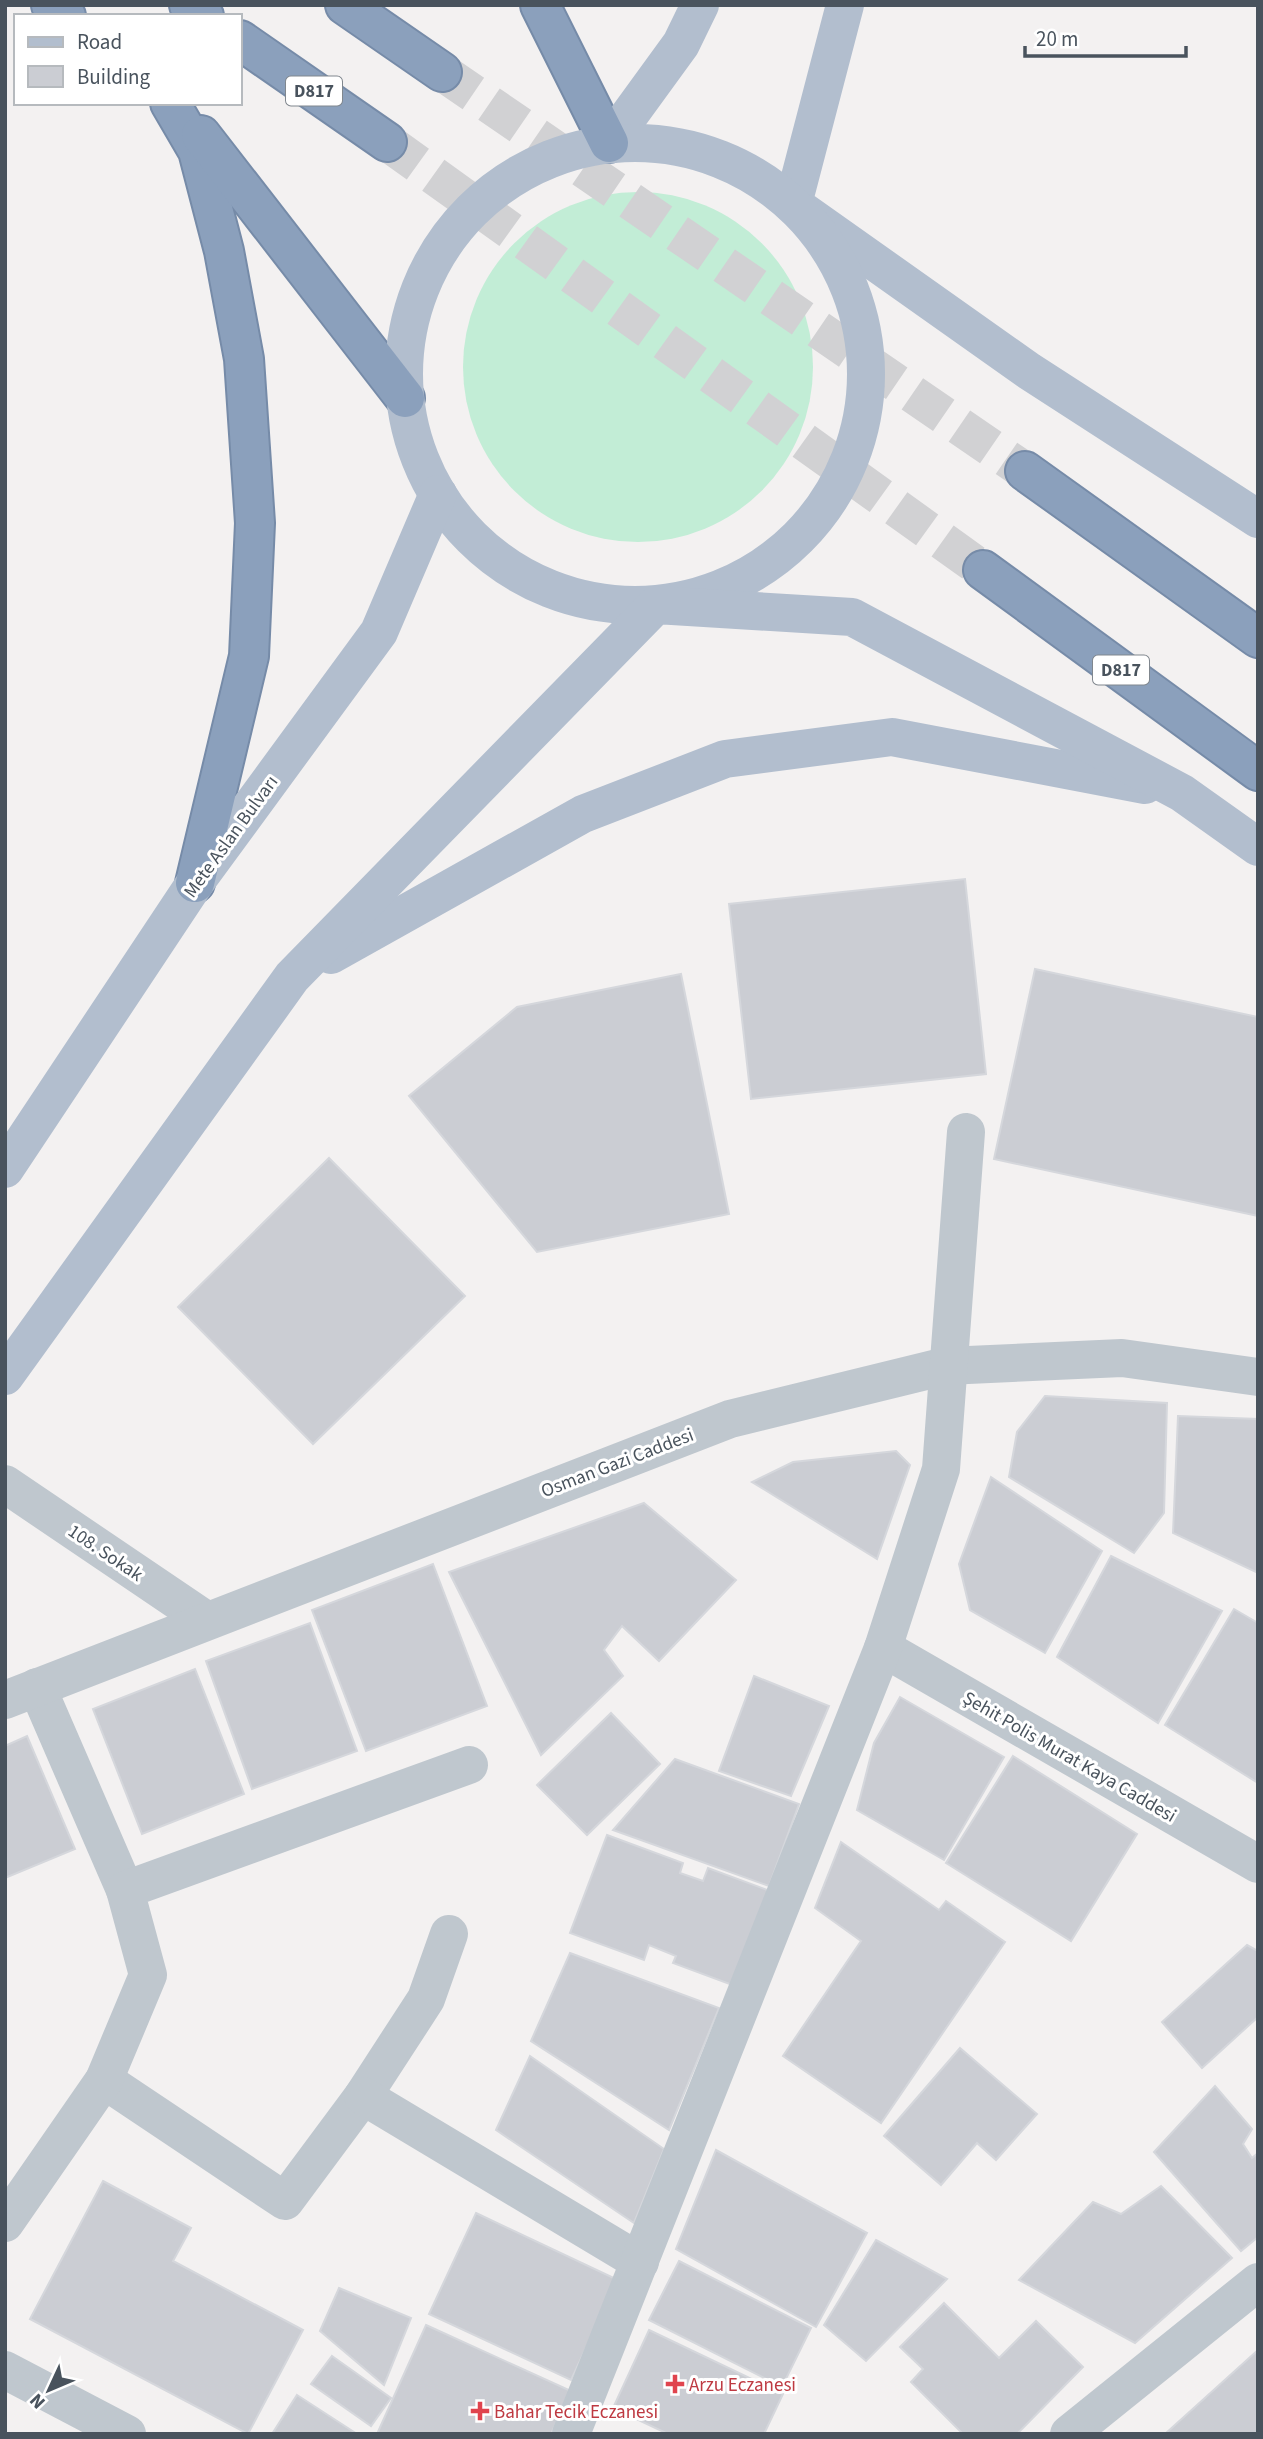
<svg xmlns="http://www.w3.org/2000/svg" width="1263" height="2439" font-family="'Source Sans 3',sans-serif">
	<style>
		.green { fill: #c2edd6 }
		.building { fill: #cbcdd3; stroke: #d5d7dc; stroke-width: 2 }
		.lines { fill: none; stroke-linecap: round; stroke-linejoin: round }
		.highway-tunnel { stroke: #d1d1d3; stroke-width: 38; stroke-dasharray: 38 19; stroke-linecap: butt }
		.highway-casing { stroke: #768ba8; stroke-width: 42 }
		.minor { stroke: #bfc7ce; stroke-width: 38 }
		.major { stroke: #b2bece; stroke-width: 38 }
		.highway { stroke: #8ba0bc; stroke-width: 38 }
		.health-dot { fill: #e0444e; stroke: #fff; stroke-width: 2.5 }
		.labels { text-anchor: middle; stroke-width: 6; stroke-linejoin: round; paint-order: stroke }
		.shield { fill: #fff; stroke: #80878e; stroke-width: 2 }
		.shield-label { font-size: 18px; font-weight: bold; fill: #49535d }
		.street-label { font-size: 19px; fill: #49535d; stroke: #fff }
		.health-label { font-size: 19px; fill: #be3a42; stroke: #fff; text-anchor: start }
	</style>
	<rect width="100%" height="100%" fill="#f3f1f1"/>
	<circle class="green" cx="638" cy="367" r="175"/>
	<g class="building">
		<path d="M965 879 986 1074 751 1099 729 904Z"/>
		<path d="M1035 969 1258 1017V1216L994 1159Z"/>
		<path d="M681 974 729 1214 537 1252 409 1096 517 1007Z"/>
		<path d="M329 1158 465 1296 313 1444 178 1307Z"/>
		<path d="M1045 1396 1167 1403 1164 1513 1134 1553 1009 1477 1017 1432Z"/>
		<path d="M1178 1416 1258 1419V1573L1173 1533Z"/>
		<path d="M896 1451 910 1465 877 1559 752 1482 793 1462Z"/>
		<path d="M991 1477 1102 1551 1045 1653 970 1610 959 1564Z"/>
		<path d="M644 1503 736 1580 659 1661 622 1626 604 1650 623 1676 541 1755 449 1572Z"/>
		<path d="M1111 1556 1222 1611 1158 1723 1057 1657Z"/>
		<path d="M433 1564 487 1706 366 1751 312 1610Z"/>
		<path d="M1234 1609 1258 1623V1783L1165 1725Z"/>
		<path d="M310 1623 357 1751 252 1789 206 1661Z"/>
		<path d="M195 1669 244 1794 142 1834 93 1709Z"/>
		<path d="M754 1676 829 1706 791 1796 719 1771Z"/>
		<path d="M900 1697 1004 1757 944 1860 857 1810 874 1743Z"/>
		<path d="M611 1713 660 1764 587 1835 537 1785Z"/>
		<path d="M27 1736 75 1849 5 1878V1746Z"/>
		<path d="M1013 1756 1137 1834 1071 1941 946 1863Z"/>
		<path d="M675 1759 799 1804 769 1886 613 1830Z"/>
		<path d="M607 1835 683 1863 680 1873 703 1881 708 1868 770 1891 735 1986 673 1963 676 1956 649 1945 644 1960 570 1933Z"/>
		<path d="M841 1842 939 1910 946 1901 1005 1942 881 2123 783 2056 861 1941 815 1908Z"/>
		<path d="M1247 1945 1258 1951V2017L1202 2068 1162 2022Z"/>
		<path d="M570 1953 719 2008 669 2130 531 2041Z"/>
		<path d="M960 2048 1037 2114 996 2160 977 2143 941 2185 884 2136Z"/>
		<path d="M530 2056 664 2149 634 2223 496 2130Z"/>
		<path d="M1215 2086 1252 2129 1243 2144 1252 2158 1258 2153V2237L1241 2251 1154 2152Z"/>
		<path d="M716 2150 867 2233 816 2327 676 2249Z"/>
		<path d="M103 2181 191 2228 173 2261 303 2330 248 2434 30 2319Z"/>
		<path d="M1161 2186 1232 2258 1135 2343 1019 2280 1093 2202 1121 2214Z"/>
		<path d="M476 2213 618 2280 571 2380 429 2314Z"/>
		<path d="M876 2240 947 2279 866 2361 824 2325Z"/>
		<path d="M679 2261 811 2328 782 2387 649 2320Z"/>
		<path d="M339 2288 411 2318 384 2385 320 2331Z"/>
		<path d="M944 2303 999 2358 1036 2321 1083 2367 1017 2434H963L911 2382 923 2369 900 2347Z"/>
		<path d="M426 2325 571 2391 551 2434H377Z"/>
		<path d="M649 2330 783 2394 764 2434H668L613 2408Z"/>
		<path d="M1258 2350V2434H1165Z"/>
		<path d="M332 2356 391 2398 371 2426 311 2384Z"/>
		<path d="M297 2395 357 2434H272Z"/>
	</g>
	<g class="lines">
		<g class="highway-tunnel">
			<path d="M442 72 1025 471"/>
			<path d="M387 142 983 570"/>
		</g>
		<defs>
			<g id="highway">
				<path d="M51 5 66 16"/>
				<path d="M189 5 204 16"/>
				<path d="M345 5 442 72"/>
				<path d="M540 5 609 143"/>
				<path d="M240 40 387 142"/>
				<path d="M170 103 198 151 224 251 244 359 255 523 249 656 195 883"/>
				<path d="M201 135 405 398"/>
				<path d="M1025 471 1258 638"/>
				<path d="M983 570 1258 771"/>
			</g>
		</defs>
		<use href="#highway" class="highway-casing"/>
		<g class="minor">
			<path d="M5 1484 206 1620"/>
			<path d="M883 1648 1258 1864"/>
			<path d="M37 1687 125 1890"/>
			<path d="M5 1700 730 1419 946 1366 1122 1358 1258 1377"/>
			<path d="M104 2080 285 2201 363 2096 426 1999 449 1934"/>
			<path d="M363 2096 640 2262"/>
			<path d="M5 2223 104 2080 148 1975 125 1890 469 1765"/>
			<path d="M5 2370 127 2434"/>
			<path d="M571 2434 883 1648 941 1469 966 1132"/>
			<path d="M1069 2434 1258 2282"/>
		</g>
		<g class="major">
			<path d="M845 5 793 204 1029 371 1258 519"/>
			<path d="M609 143 681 44 700 5"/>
			<circle cx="635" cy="374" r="231"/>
			<path d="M331 955 583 814 725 759 892 737 1145 785"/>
			<path d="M5 1169 195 883 379 632 438 494"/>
			<path d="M5 1376 292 977 656 605 852 617 1182 793 1258 847"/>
		</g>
		<use href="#highway" class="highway"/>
	</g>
	<g class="health-dot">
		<path d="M671.5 2373.5h7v7h7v7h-7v7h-7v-7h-7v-7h7z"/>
		<path d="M476.5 2400.5h7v7h7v7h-7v7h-7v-7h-7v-7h7z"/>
	</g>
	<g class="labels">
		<g class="shield">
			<rect x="286" y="76.5" width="56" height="29" rx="5"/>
			<rect x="1093" y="655.5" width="56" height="29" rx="5"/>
		</g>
		<g class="shield-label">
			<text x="314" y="97">D817</text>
			<text x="1121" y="676">D817</text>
		</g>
		<g class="street-label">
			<text transform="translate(230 836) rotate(-54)" y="7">Mete Aslan Bulvarı</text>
			<text transform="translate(617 1462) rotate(-21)" y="7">Osman Gazi Caddesi</text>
			<text transform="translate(106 1552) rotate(34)" y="7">108. Sokak</text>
			<text transform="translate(1070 1756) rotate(30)" y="7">Şehit Polis Murat Kaya Caddesi</text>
		</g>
		<g class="health-label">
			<text x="689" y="2391">Arzu Eczanesi</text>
			<text x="494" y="2418">Bahar Tecik Eczanesi</text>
		</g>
	</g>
	<rect width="1263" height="2439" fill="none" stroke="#49535d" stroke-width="14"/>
	<rect x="14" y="14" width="228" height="91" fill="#ffffff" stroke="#b6babe" stroke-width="2"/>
	<rect x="28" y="37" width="35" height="10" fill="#b2bece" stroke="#b6babe" stroke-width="2"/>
	<text x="77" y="49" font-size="21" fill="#49535d">Road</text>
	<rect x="28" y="66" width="35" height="21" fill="#cbcdd3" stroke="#b6babe" stroke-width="2"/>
	<text x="77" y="84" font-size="21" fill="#49535d">Building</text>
	<g transform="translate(49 2390) rotate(226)" stroke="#ffffff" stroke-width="5" paint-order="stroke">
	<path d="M0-5L12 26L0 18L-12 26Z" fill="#49535d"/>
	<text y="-10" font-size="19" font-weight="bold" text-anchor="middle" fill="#49535d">N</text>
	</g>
	<path d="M1025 46v10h161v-10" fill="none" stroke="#49535d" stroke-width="3.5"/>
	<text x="1036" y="46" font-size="21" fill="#49535d" stroke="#ffffff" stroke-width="5" paint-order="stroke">20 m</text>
</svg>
